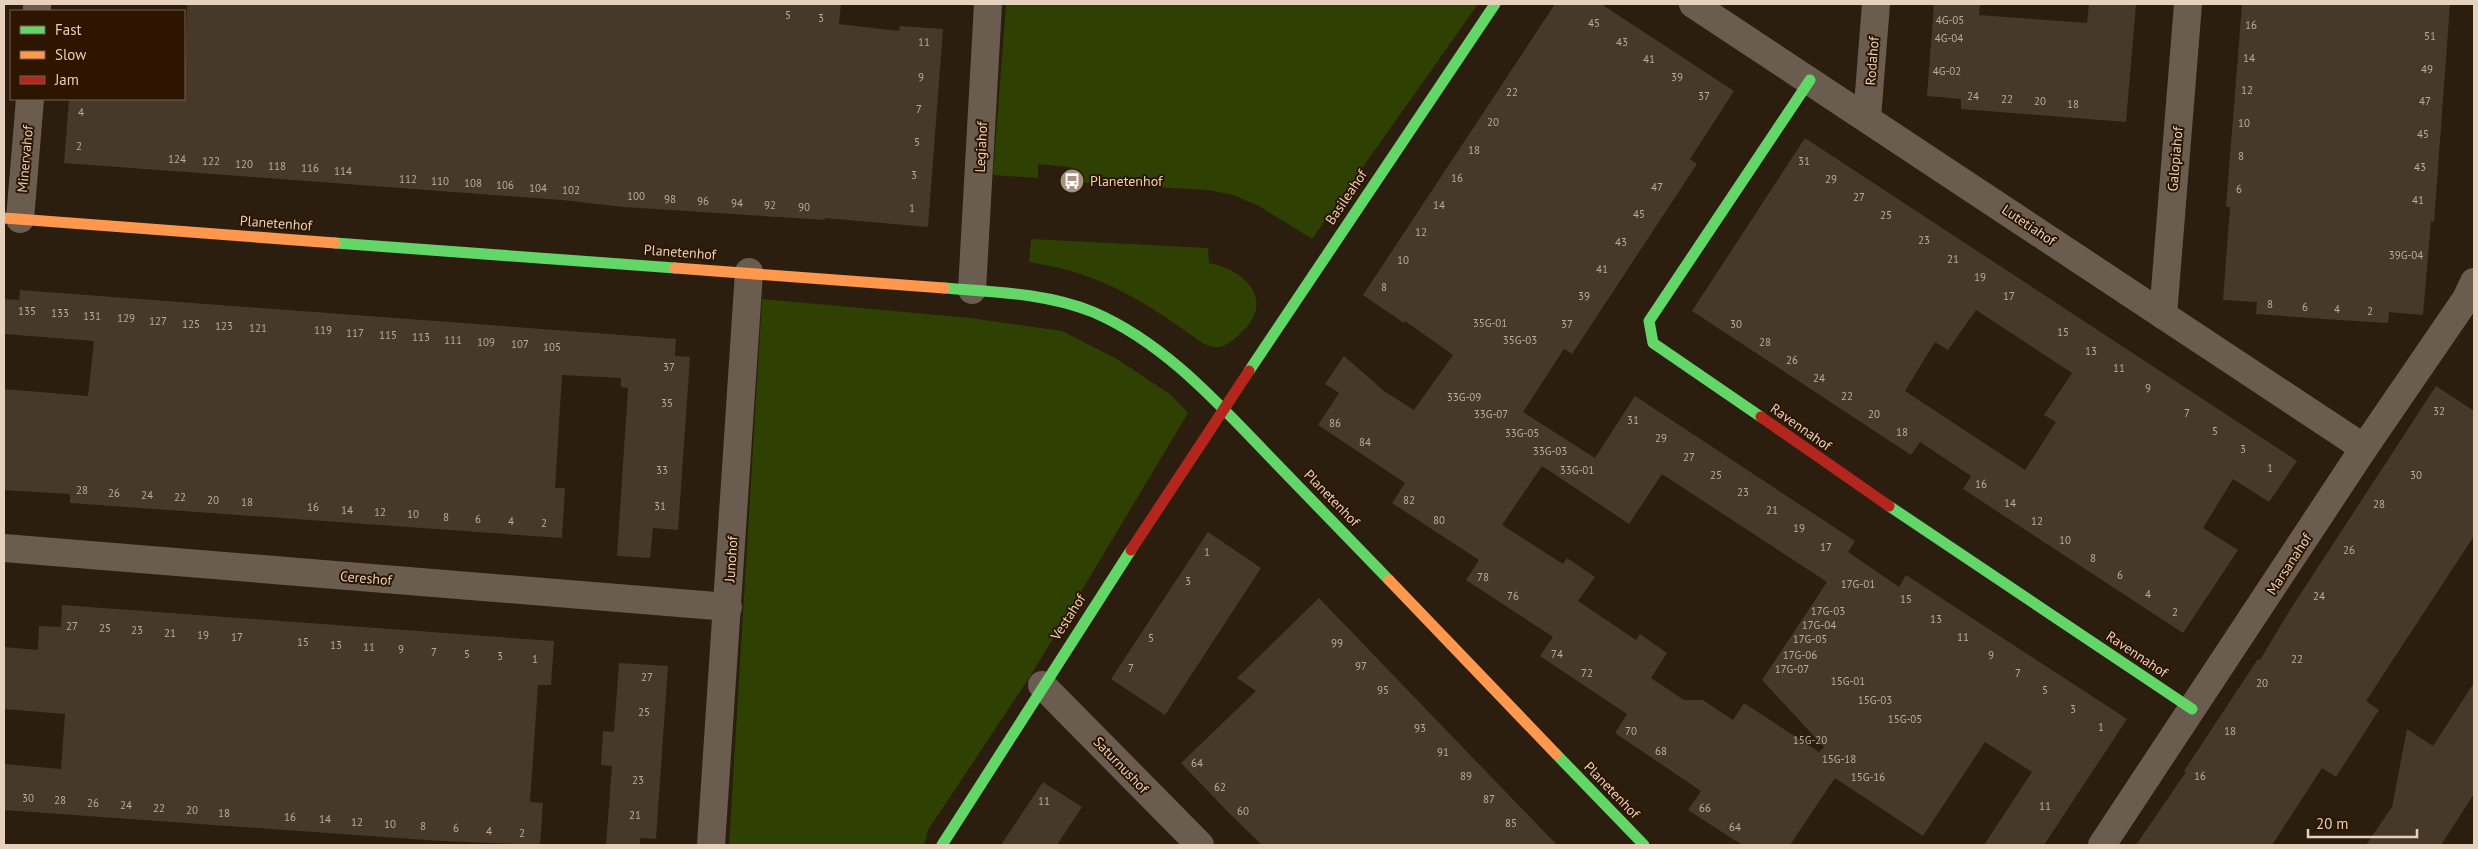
<svg xmlns="http://www.w3.org/2000/svg" width="2478" height="849" font-family="'PT Sans',sans-serif">
	<style>
		.green { fill: #2f4102 }
		.building { fill: #46392a; fill-rule: evenodd }
		.lines { fill: none; stroke-linecap: round; stroke-linejoin: round }
		.street { stroke: #6a5d50; stroke-width: 28 }
		.fast { stroke: #63d668; stroke-width: 11 }
		.slow { stroke: #ff974d; stroke-width: 11 }
		.jam { stroke: #b3261e; stroke-width: 11 }
		.labels { text-anchor: middle; stroke-width: 4; stroke-linejoin: round; paint-order: stroke }
		.number-label { font-size: 11px; fill: #beab98 }
		.street-label { font-size: 14px; fill: #e6d1bd; stroke: #2d1500 }
		.poi-label { font-size: 14px; fill: #e6d1bd; stroke: #2d1500; text-anchor: start }
	</style>
	<rect width="100%" height="100%" fill="#2b1e0f"/>
	<g class="green">
		<path d="M1006 4H1478L1312 239 1259 206 1233 195 1209 190 1069 182 1070 167 1038 164V178L993 175Z"/>
		<path d="M1031 239 1208 248 1209 263C1244 270 1276 299 1242 332 1236 338 1227 346 1219 347 1215 348 1208 345 1204 344 1143 301 1105 274 1029 262Z"/>
		<path d="M762 299 970 318 1062 331 1117 359 1171 395 1188 413 1031 675 928 830 924 845H729Z"/>
	</g>
	<g class="building">
		<path d="M187 4H841L839 24 899 31 900 26 943 29 928 227 825 218V220L624 207 562 200 64 163 69 99H184Z"/>
		<path d="M1555 4H1601L1734 91 1690 159 1697 164 1572 354 1564 349 1523 412 1595 458 1635 396 1855 541 1848 552 1899 587 1906 575 2127 719 2044 845H1984L2032 772 1985 742 1923 836 1835 778 1790 845H1742L1688 810 1701 791 1615 733 1627 714 1540 656 1553 637 1466 580 1479 560 1392 503 1405 483 1318 425 1339 393 1325 384 1344 356 1384 391 1414 410 1453 355 1405 321 1404 323 1363 295ZM1542 466 1629 524 1662 474 1827 582 1762 680 1824 747 1819 752 1744 703 1733 720 1703 700H1684L1651 678 1667 653 1640 634 1636 640 1578 601 1595 577 1567 558 1563 564 1502 525Z"/>
		<path d="M1934 4H1980L1979 15 2087 23 2089 4H2136L2126 122 1961 109V99L1927 96Z"/>
		<path d="M2242 4H2450L2434 222 2431 221 2423 315 2389 312 2388 323 2339 320 2256 314 2257 302 2223 300 2230 207H2226Z"/>
		<path d="M1805 138 2297 461 2269 502 2233 479 2203 528 2238 550 2183 633 1963 489 1971 476 1920 442 1911 455 1692 311ZM1976 310 2072 373 2044 415 2056 422 2025 470 1905 391 1935 342 1948 350Z"/>
		<path d="M20 290 676 339 675 356 690 357 678 530 653 528 650 558 617 556 628 388 621 387V378L562 375 555 488H565L562 538 70 503V494L4 490V389L88 396 94 341 4 334V299L19 300Z"/>
		<path d="M2436 386 2474 411V536L2366 701 2379 710 2336 777 2322 768 2272 845H2136L2186 772 2184 771 2258 659 2260 660 2290 610Z"/>
		<path d="M1208 532 1261 568 1165 715 1111 679Z"/>
		<path d="M1319 598 1471 756 1557 845H1262L1227 811 1181 763 1256 691 1237 678Z"/>
		<path d="M62 605 554 641 551 685H538L530 802 543 803 540 845 441 841 4 810V764L61 769 65 714 4 709V647L38 650 39 626 61 627Z"/>
		<path d="M619 663 668 666 656 839 640 838V845H606L612 766 601 765 603 731 614 732Z"/>
		<path d="M2474 683V794L2441 845H2366L2392 807 2407 729 2433 746Z"/>
		<path d="M1043 782 1082 807 1057 845H1001Z"/>
	</g>
	<g class="lines">
		<g class="street">
			<path d="M1693 4 2364 448"/>
			<path d="M37 11V4"/>
			<path d="M1867 118 1876 4"/>
			<path d="M20 219 30 99"/>
			<path d="M972 290 988 4"/>
			<path d="M2163 315 2188 4"/>
			<path d="M4 548 728 607"/>
			<path d="M1042 685 1200 845"/>
			<path d="M711 845 749 272"/>
			<path d="M2102 845 2364 448 2466 299 2474 282"/>
		</g>
		<g class="fast">
			<path d="M335 243 675 268"/>
			<path d="M944 288C993 292 1047 293 1093 312 1163 342 1216 401 1268 455 1308 496 1348 538 1389 580"/>
			<path d="M1249 371 1495 4"/>
			<path d="M1761 417 1653 343 1649 321 1810 80"/>
			<path d="M1889 506 2192 709"/>
			<path d="M1556 754 1644 845"/>
			<path d="M942 845 1131 550"/>
		</g>
		<g class="slow">
			<path d="M4 218 335 243"/>
			<path d="M675 268 944 288"/>
			<path d="M1389 580 1556 754"/>
		</g>
		<g class="jam">
			<path d="M1761 417 1889 506"/>
			<path d="M1131 550 1249 371"/>
		</g>
	</g>
	<defs>
		<symbol id="bus-disc" viewBox="-11 -11 22 22"><circle r="9.5" fill="#a59280" stroke="#2d1500"/><path d="M-5-6H5V4H4V6H2V4H-2V6H-4V4H-5ZM-3.5-4V0h7V-4ZM-3.5 1.2v1.5H-2V1.2ZM2 1.2v1.5H3.5V1.2Z" fill="#fff"/></symbol>
	</defs>
	<g fill-rule="evenodd">
		<use href="#bus-disc" x="1058" y="167" width="28" height="28"/>
	</g>
	<g class="labels">
		<g class="number-label">
			<text x="788" y="19">5</text>
			<text x="821" y="22">3</text>
			<text x="1950" y="24">4G-05</text>
			<text x="1594" y="27">45</text>
			<text x="2251" y="29">16</text>
			<text x="2430" y="40">51</text>
			<text x="1949" y="42">4G-04</text>
			<text x="924" y="46">11</text>
			<text x="1622" y="46">43</text>
			<text x="2249" y="62">14</text>
			<text x="1649" y="63">41</text>
			<text x="2427" y="73">49</text>
			<text x="1947" y="75">4G-02</text>
			<text x="921" y="81">9</text>
			<text x="1677" y="81">39</text>
			<text x="2247" y="94">12</text>
			<text x="1512" y="96">22</text>
			<text x="1704" y="100">37</text>
			<text x="1973" y="100">24</text>
			<text x="2007" y="103">22</text>
			<text x="2040" y="105">20</text>
			<text x="2425" y="105">47</text>
			<text x="2073" y="108">18</text>
			<text x="919" y="113">7</text>
			<text x="81" y="116">4</text>
			<text x="1493" y="126">20</text>
			<text x="2244" y="127">10</text>
			<text x="2423" y="138">45</text>
			<text x="917" y="146">5</text>
			<text x="79" y="150">2</text>
			<text x="1474" y="154">18</text>
			<text x="2241" y="160">8</text>
			<text x="177" y="163">124</text>
			<text x="211" y="165">122</text>
			<text x="1804" y="165">31</text>
			<text x="244" y="168">120</text>
			<text x="277" y="170">118</text>
			<text x="2420" y="171">43</text>
			<text x="310" y="172">116</text>
			<text x="343" y="175">114</text>
			<text x="914" y="179">3</text>
			<text x="1457" y="182">16</text>
			<text x="408" y="183">112</text>
			<text x="1831" y="183">29</text>
			<text x="440" y="185">110</text>
			<text x="473" y="187">108</text>
			<text x="505" y="189">106</text>
			<text x="1657" y="191">47</text>
			<text x="538" y="192">104</text>
			<text x="2239" y="193">6</text>
			<text x="571" y="194">102</text>
			<text x="636" y="200">100</text>
			<text x="1859" y="201">27</text>
			<text x="670" y="203">98</text>
			<text x="2418" y="204">41</text>
			<text x="703" y="205">96</text>
			<text x="737" y="207">94</text>
			<text x="770" y="209">92</text>
			<text x="1439" y="209">14</text>
			<text x="804" y="211">90</text>
			<text x="912" y="212">1</text>
			<text x="1639" y="218">45</text>
			<text x="1886" y="219">25</text>
			<text x="1421" y="236">12</text>
			<text x="1924" y="244">23</text>
			<text x="1621" y="246">43</text>
			<text x="2406" y="259">39G-04</text>
			<text x="1953" y="263">21</text>
			<text x="1403" y="264">10</text>
			<text x="1602" y="273">41</text>
			<text x="1980" y="281">19</text>
			<text x="1384" y="291">8</text>
			<text x="1584" y="300">39</text>
			<text x="2009" y="300">17</text>
			<text x="2270" y="308">8</text>
			<text x="2305" y="311">6</text>
			<text x="2337" y="313">4</text>
			<text x="27" y="315">135</text>
			<text x="2370" y="315">2</text>
			<text x="60" y="317">133</text>
			<text x="92" y="320">131</text>
			<text x="126" y="322">129</text>
			<text x="158" y="325">127</text>
			<text x="1490" y="327">35G-01</text>
			<text x="191" y="328">125</text>
			<text x="1567" y="328">37</text>
			<text x="1736" y="328">30</text>
			<text x="224" y="330">123</text>
			<text x="258" y="332">121</text>
			<text x="323" y="334">119</text>
			<text x="2063" y="336">15</text>
			<text x="355" y="337">117</text>
			<text x="388" y="339">115</text>
			<text x="421" y="341">113</text>
			<text x="453" y="344">111</text>
			<text x="1520" y="344">35G-03</text>
			<text x="486" y="346">109</text>
			<text x="1765" y="346">28</text>
			<text x="520" y="348">107</text>
			<text x="552" y="351">105</text>
			<text x="2091" y="355">13</text>
			<text x="1792" y="364">26</text>
			<text x="669" y="371">37</text>
			<text x="2119" y="372">11</text>
			<text x="1819" y="382">24</text>
			<text x="2148" y="392">9</text>
			<text x="1847" y="400">22</text>
			<text x="1464" y="401">33G-09</text>
			<text x="667" y="407">35</text>
			<text x="2439" y="415">32</text>
			<text x="2187" y="417">7</text>
			<text x="1491" y="418">33G-07</text>
			<text x="1874" y="418">20</text>
			<text x="1633" y="424">31</text>
			<text x="1335" y="427">86</text>
			<text x="2215" y="435">5</text>
			<text x="1902" y="436">18</text>
			<text x="1522" y="437">33G-05</text>
			<text x="1661" y="442">29</text>
			<text x="1365" y="446">84</text>
			<text x="2243" y="453">3</text>
			<text x="1550" y="455">33G-03</text>
			<text x="1689" y="461">27</text>
			<text x="2270" y="472">1</text>
			<text x="662" y="474">33</text>
			<text x="1577" y="474">33G-01</text>
			<text x="1716" y="479">25</text>
			<text x="2416" y="479">30</text>
			<text x="1981" y="488">16</text>
			<text x="82" y="494">28</text>
			<text x="1743" y="496">23</text>
			<text x="114" y="497">26</text>
			<text x="147" y="499">24</text>
			<text x="180" y="501">22</text>
			<text x="213" y="504">20</text>
			<text x="1409" y="504">82</text>
			<text x="247" y="506">18</text>
			<text x="2010" y="507">14</text>
			<text x="2379" y="508">28</text>
			<text x="660" y="510">31</text>
			<text x="313" y="511">16</text>
			<text x="347" y="514">14</text>
			<text x="1772" y="514">21</text>
			<text x="380" y="516">12</text>
			<text x="413" y="518">10</text>
			<text x="446" y="521">8</text>
			<text x="478" y="523">6</text>
			<text x="1439" y="524">80</text>
			<text x="511" y="525">4</text>
			<text x="2037" y="525">12</text>
			<text x="544" y="527">2</text>
			<text x="1799" y="532">19</text>
			<text x="2065" y="544">10</text>
			<text x="1826" y="551">17</text>
			<text x="2349" y="554">26</text>
			<text x="1207" y="556">1</text>
			<text x="2093" y="562">8</text>
			<text x="2120" y="579">6</text>
			<text x="1483" y="581">78</text>
			<text x="1188" y="585">3</text>
			<text x="1858" y="588">17G-01</text>
			<text x="2148" y="598">4</text>
			<text x="1513" y="600">76</text>
			<text x="2319" y="600">24</text>
			<text x="1906" y="603">15</text>
			<text x="1828" y="615">17G-03</text>
			<text x="2175" y="616">2</text>
			<text x="1936" y="623">13</text>
			<text x="1819" y="629">17G-04</text>
			<text x="72" y="630">27</text>
			<text x="105" y="632">25</text>
			<text x="137" y="634">23</text>
			<text x="170" y="637">21</text>
			<text x="203" y="639">19</text>
			<text x="237" y="641">17</text>
			<text x="1963" y="641">11</text>
			<text x="1151" y="642">5</text>
			<text x="1810" y="643">17G-05</text>
			<text x="303" y="646">15</text>
			<text x="1337" y="647">99</text>
			<text x="336" y="649">13</text>
			<text x="369" y="651">11</text>
			<text x="401" y="653">9</text>
			<text x="434" y="656">7</text>
			<text x="467" y="658">5</text>
			<text x="1557" y="658">74</text>
			<text x="1800" y="659">17G-06</text>
			<text x="1991" y="659">9</text>
			<text x="500" y="660">3</text>
			<text x="535" y="663">1</text>
			<text x="2297" y="663">22</text>
			<text x="1361" y="670">97</text>
			<text x="1131" y="672">7</text>
			<text x="1792" y="673">17G-07</text>
			<text x="1587" y="677">72</text>
			<text x="2018" y="677">7</text>
			<text x="647" y="681">27</text>
			<text x="1848" y="685">15G-01</text>
			<text x="2262" y="687">20</text>
			<text x="1383" y="694">95</text>
			<text x="2045" y="694">5</text>
			<text x="1875" y="704">15G-03</text>
			<text x="2073" y="713">3</text>
			<text x="644" y="716">25</text>
			<text x="1905" y="723">15G-05</text>
			<text x="2101" y="731">1</text>
			<text x="1420" y="732">93</text>
			<text x="1631" y="735">70</text>
			<text x="2230" y="735">18</text>
			<text x="1810" y="744">15G-20</text>
			<text x="1661" y="755">68</text>
			<text x="1443" y="756">91</text>
			<text x="1839" y="763">15G-18</text>
			<text x="1197" y="767">64</text>
			<text x="1466" y="780">89</text>
			<text x="2200" y="780">16</text>
			<text x="1868" y="781">15G-16</text>
			<text x="638" y="784">23</text>
			<text x="1220" y="791">62</text>
			<text x="28" y="802">30</text>
			<text x="1489" y="803">87</text>
			<text x="60" y="804">28</text>
			<text x="1044" y="805">11</text>
			<text x="93" y="807">26</text>
			<text x="126" y="809">24</text>
			<text x="2045" y="810">11</text>
			<text x="159" y="812">22</text>
			<text x="1705" y="812">66</text>
			<text x="192" y="814">20</text>
			<text x="1243" y="815">60</text>
			<text x="224" y="817">18</text>
			<text x="635" y="819">21</text>
			<text x="290" y="821">16</text>
			<text x="325" y="823">14</text>
			<text x="357" y="826">12</text>
			<text x="1511" y="827">85</text>
			<text x="390" y="828">10</text>
			<text x="423" y="830">8</text>
			<text x="1735" y="831">64</text>
			<text x="456" y="832">6</text>
			<text x="489" y="835">4</text>
			<text x="522" y="837">2</text>
		</g>
		<g class="street-label">
			<text transform="translate(1872 61) rotate(-86)" y="5">Rodahof</text>
			<text transform="translate(981 147) rotate(-87)" y="5">Legiahof</text>
			<text transform="translate(25 159) rotate(-85)" y="5">Minervahof</text>
			<text transform="translate(2175 159) rotate(-85)" y="5">Galopiahof</text>
			<text transform="translate(1346 197) rotate(-56)" y="5">Basileahof</text>
			<text transform="translate(276 223) rotate(4)" y="5">Planetenhof</text>
			<text transform="translate(2029 225) rotate(34)" y="5">Lutetiahof</text>
			<text transform="translate(680 252) rotate(4)" y="5">Planetenhof</text>
			<text transform="translate(1801 427) rotate(35)" y="5">Ravennahof</text>
			<text transform="translate(1332 498) rotate(46)" y="5">Planetenhof</text>
			<text transform="translate(731 559) rotate(-86)" y="5">Junohof</text>
			<text transform="translate(2289 564) rotate(-57)" y="5">Marsanahof</text>
			<text transform="translate(366 578) rotate(5)" y="5">Cereshof</text>
			<text transform="translate(1068 617) rotate(-57)" y="5">Vestahof</text>
			<text transform="translate(2137 654) rotate(34)" y="5">Ravennahof</text>
			<text transform="translate(1121 765) rotate(46)" y="5">Saturnushof</text>
			<text transform="translate(1612 790) rotate(46)" y="5">Planetenhof</text>
		</g>
		<g class="poi-label">
			<text x="1090" y="186">Planetenhof</text>
		</g>
	</g>
	<rect width="2478" height="849" fill="none" stroke="#e6d1bd" stroke-width="10"/>
	<rect x="10" y="10" width="175" height="90" fill="#2d1500" stroke="#77604c"/>
	<rect x="20" y="26" width="25" height="8" fill="#63d668" stroke="#77604c"/>
	<text x="55" y="35" font-size="15" fill="#e6d1bd">Fast</text>
	<rect x="20" y="51" width="25" height="8" fill="#ff974d" stroke="#77604c"/>
	<text x="55" y="60" font-size="15" fill="#e6d1bd">Slow</text>
	<rect x="20" y="76" width="25" height="8" fill="#b3261e" stroke="#77604c"/>
	<text x="55" y="85" font-size="15" fill="#e6d1bd">Jam</text>
	<path d="M2308 829v8h109v-8" fill="none" stroke="#e6d1bd" stroke-width="2.5"/>
	<text x="2316" y="829" font-size="15" fill="#e6d1bd" stroke="#2d1500" stroke-width="4" paint-order="stroke">20 m</text>
</svg>
